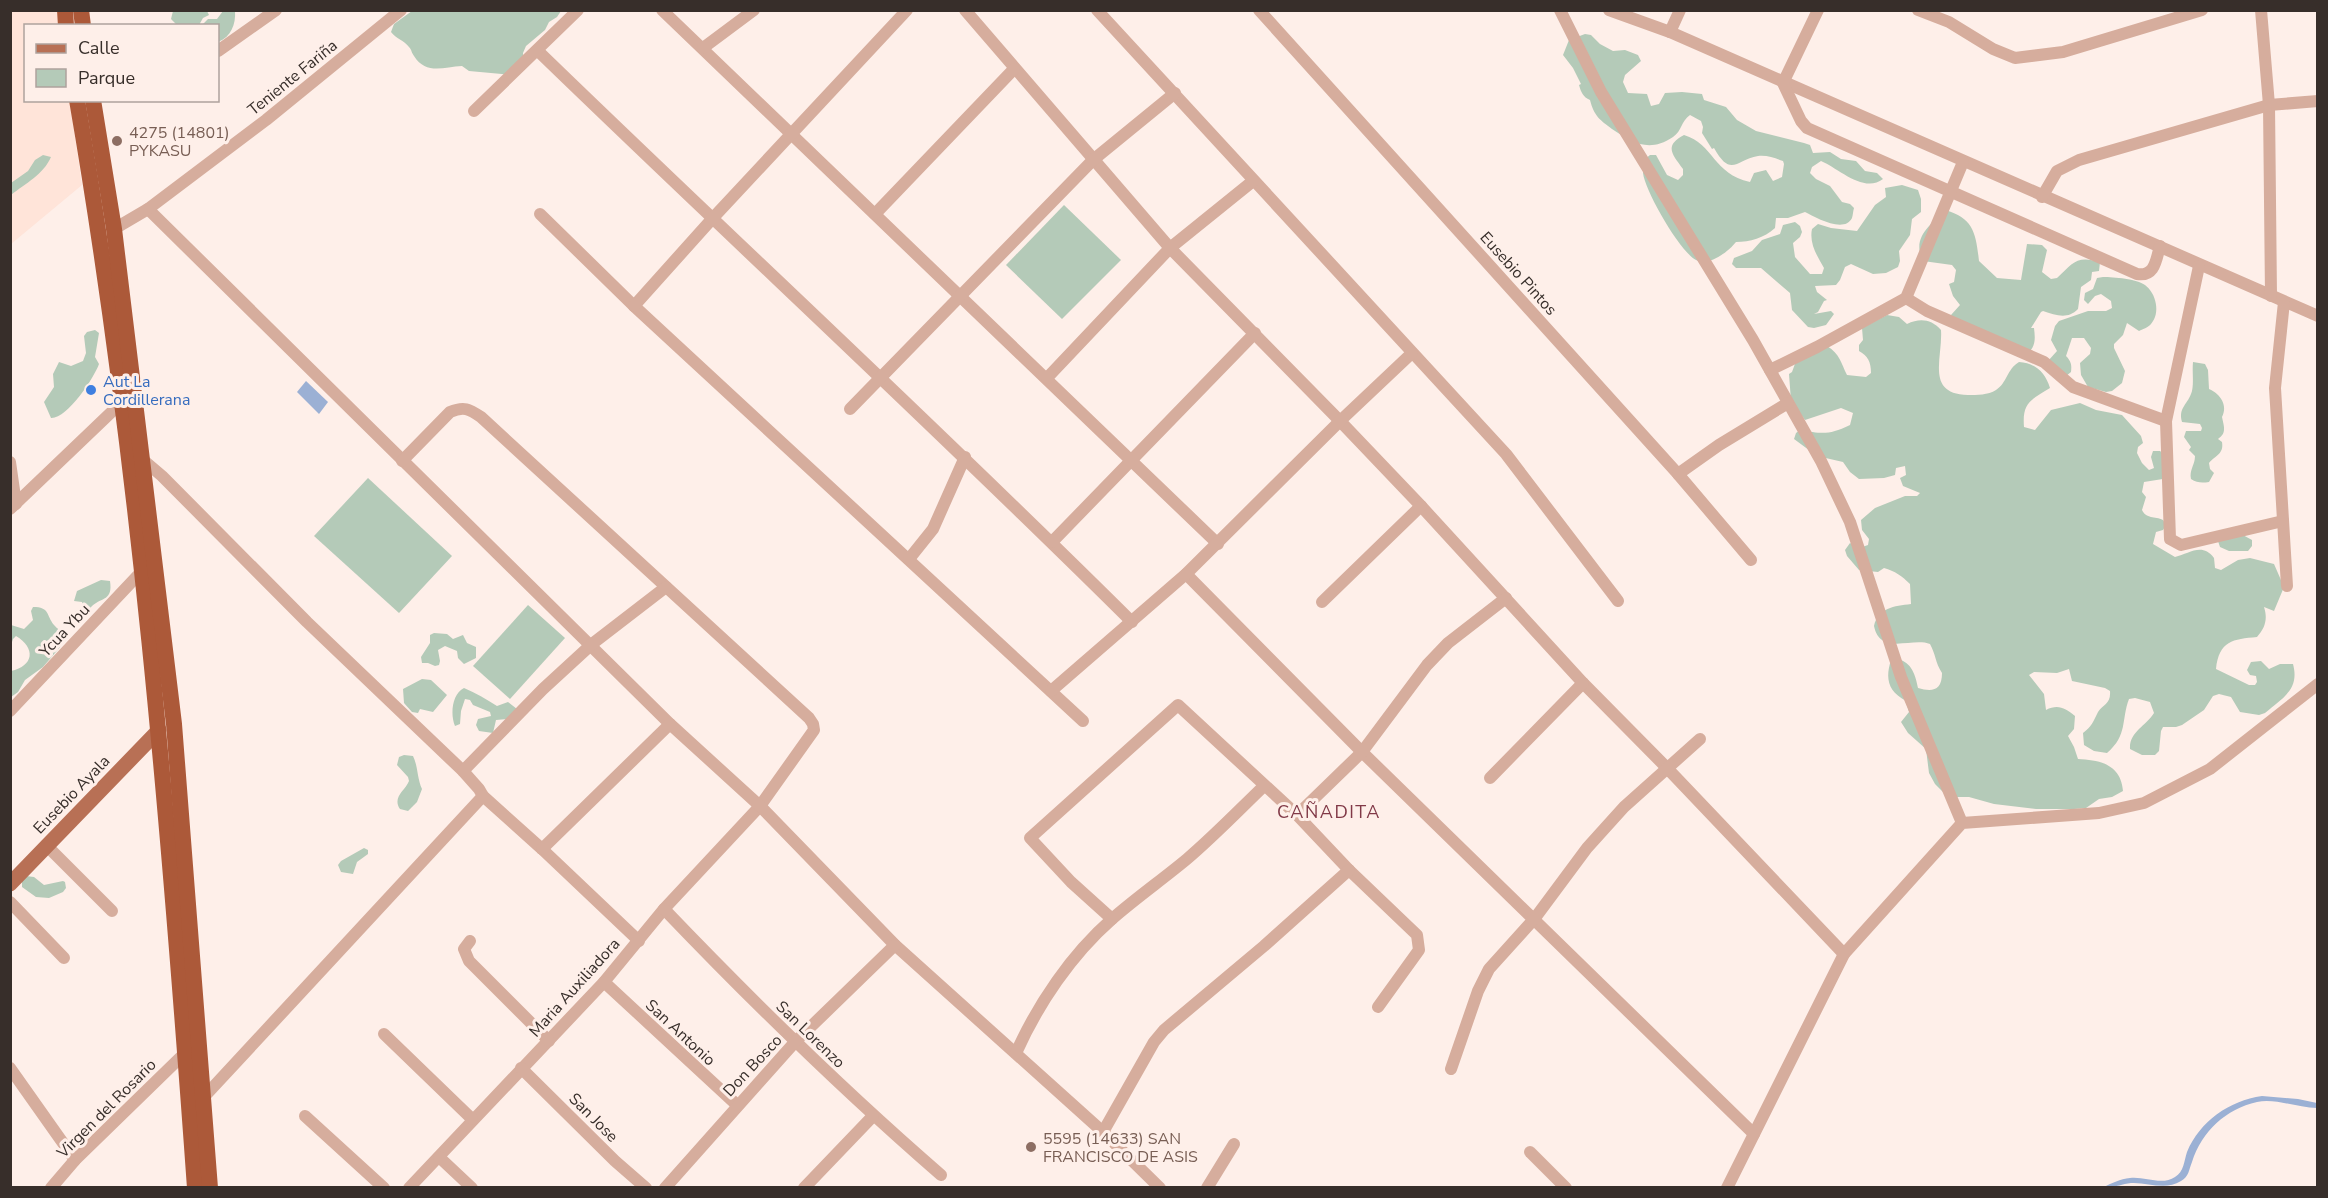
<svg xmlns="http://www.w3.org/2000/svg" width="2328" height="1198" font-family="'Nunito Sans',sans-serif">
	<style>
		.built { fill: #ffe4d9 }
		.green { fill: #b4cab8 }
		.water { fill: #9bb0d4 }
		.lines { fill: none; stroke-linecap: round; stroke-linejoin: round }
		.minor { stroke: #d6ad9d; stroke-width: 12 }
		.major { stroke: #b87055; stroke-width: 15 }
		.highway { stroke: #ac5939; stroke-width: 16 }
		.education-dot { fill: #8d6e63; stroke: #feefe9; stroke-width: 2 }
		.shop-dot { fill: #3f7fe0; stroke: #feefe9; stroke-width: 2 }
		.labels { text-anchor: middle; stroke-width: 6; stroke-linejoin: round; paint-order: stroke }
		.street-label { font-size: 16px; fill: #372e2a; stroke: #feefe9 }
		.education-label { font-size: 16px; fill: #785e54; stroke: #feefe9; text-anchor: start }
		.shop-label { font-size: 16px; fill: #366cbe; stroke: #feefe9; text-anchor: start }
		.neighbourhood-label { font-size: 18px; letter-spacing: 1.5px; fill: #813947; stroke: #feefe9 }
	</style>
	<rect width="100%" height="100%" fill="#feefe9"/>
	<path class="built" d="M11 11H57L59 25 26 26V100L70 101 82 185 11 244Z"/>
	<g class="green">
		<path d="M173 11H207L209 15 203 18 199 25H177L171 19Z"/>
		<path d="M223 11H235C236 24 231 37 218 42V26L202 25 208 19H217Z"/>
		<path d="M412 11H561L557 17 549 22 545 30 526 46 523 53V62L514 75 469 71 462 66C443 67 426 75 414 56 410 50 413 52 409 47 404 40 396 39 391 32L394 24Z"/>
		<path d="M1585 34 1591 35 1600 44 1613 51 1625 50 1638 55 1641 61 1625 75 1623 82 1628 93 1647 94 1651 106 1659 104 1665 93 1682 92 1702 94 1704 100 1726 107 1737 120 1756 131 1804 143 1810 145 1813 153 1830 152 1841 159 1856 161 1865 171 1877 173 1883 179C1864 194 1838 168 1821 161L1812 167 1810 173 1816 179 1830 186 1842 202 1850 204 1854 208C1853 211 1853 215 1852 218 1844 234 1815 217 1805 212L1788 218H1776L1775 228C1764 238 1750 242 1736 242 1729 251 1709 267 1696 260 1680 252 1645 191 1643 173 1643 169 1644 163 1645 159L1650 155H1656L1667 175 1678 180 1683 175V169C1673 155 1663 146 1684 135 1714 144 1713 174 1750 182L1754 173 1766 170 1773 181 1782 177 1784 164 1783 161C1775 158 1767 155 1758 156 1736 160 1731 178 1714 148L1712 149 1702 133 1703 127 1701 121 1690 115C1681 121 1682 131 1673 137 1649 153 1633 143 1612 129 1600 120 1594 116 1590 100 1583 97 1581 92 1579 85L1581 84 1573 68 1563 55 1569 40Z"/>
		<path d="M43 155 51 157C43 175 26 183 11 195V183L28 171 35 160Z"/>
		<path d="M1902 185 1918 190 1921 199V212L1912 219 1910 235 1899 251 1900 261 1898 267 1886 273 1873 274 1851 264 1845 267 1840 280 1836 285 1815 286 1817 292 1827 300 1824 301 1818 312 1814 314 1831 311 1834 314 1826 325 1814 328 1808 327 1792 310 1790 293 1761 268H1736L1732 264 1734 258 1752 251 1762 240 1780 234 1783 225 1795 222 1800 226 1802 232 1800 237 1793 243 1795 257 1810 274H1822L1824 268C1817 256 1809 243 1812 229L1818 224 1831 228 1857 231 1875 205 1886 197 1885 188Z"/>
		<path d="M1064 205 1121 260 1062 319 1006 265Z"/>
		<path d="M1945 210C1974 218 1976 234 1979 261L1997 278 2021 280 2027 244 2042 245 2047 250 2042 272 2051 279 2057 278C2073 263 2076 255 2100 262L2099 271 2092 272 2091 280 2081 287 2078 309C2067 320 2056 315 2043 311L2041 312 2031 328H2034C2035 337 2036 344 2030 351L1952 321 1951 315 1960 305 1953 296 1949 284 1954 282 1956 270 1952 265 1923 261C1911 237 1931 225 1945 210Z"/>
		<path d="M2103 277C2114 277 2137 279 2145 285 2156 293 2161 313 2151 324 2149 327 2143 329 2139 331L2127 323 2123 335 2114 344V348L2125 371 2122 383 2112 391 2106 392 2088 387 2081 375 2080 363 2090 354 2091 348 2084 338H2072L2066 356C2071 361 2072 365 2071 372L2066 376 2048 361 2057 351 2051 340 2055 326 2059 321 2088 311H2106L2112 308 2111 301 2101 294 2095 296 2088 304 2084 300 2085 293 2093 289 2097 278Z"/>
		<path d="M1887 315 1899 317 1907 324C1920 318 1931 319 1941 330 1943 358 1925 394 1968 395 1977 395 1988 395 1996 390 2007 383 2007 369 2019 362 2035 363 2045 372 2050 388 2031 400 2022 402 2024 427L2035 430 2051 410 2080 403 2096 410 2122 415 2141 436 2143 443 2138 447 2137 453 2142 463 2149 470 2154 468 2151 457 2153 451H2160L2165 455 2169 478 2144 482 2142 492 2146 497 2142 510C2146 519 2155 516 2163 520L2166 525 2163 530 2156 532 2153 544 2175 557C2189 554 2202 542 2214 558L2215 568 2221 570 2238 560 2250 558 2274 564 2284 587 2274 611 2264 607C2268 619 2265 628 2257 637 2233 639 2219 641 2216 669L2249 685H2255L2257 682 2256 676 2250 675 2247 670 2251 662 2261 661 2269 669 2280 664H2293C2300 690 2282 698 2265 713L2259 715 2240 712 2231 697 2219 694 2213 696 2204 710 2182 725 2176 727H2163L2161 731 2159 751 2155 755H2142L2130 749C2129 732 2146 726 2154 713L2150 702 2135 698 2129 699C2121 720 2128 735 2107 753L2094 751 2084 745 2083 733C2092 726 2093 722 2098 712 2103 704 2111 704 2110 691L2105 688 2072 681 2069 669 2057 673 2034 672 2029 675 2044 694 2046 710C2058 704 2065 708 2075 716L2074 729 2068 736 2074 747 2078 759C2101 760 2121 765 2123 791L2112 797 2099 799 2086 808 2074 809H2036L1994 804 1969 797H1956L1944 793 1935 784 1929 773 1926 749 1908 733 1901 722 1909 712 1906 701C1888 691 1885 679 1891 660 1909 657 1915 672 1918 688 1932 692 1942 691 1942 673 1935 662 1936 655 1930 644 1912 637 1880 656 1874 626 1878 608 1894 606 1911 604L1910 584C1902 576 1895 571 1884 568L1878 572 1859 570 1847 556 1845 550 1850 543C1857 548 1861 548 1868 545L1869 539 1862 530 1861 520 1875 508 1905 496H1917L1920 493 1903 486 1900 478 1906 475 1905 466 1896 468 1895 475 1884 478 1859 479 1850 472 1843 462 1817 456 1794 439 1796 433 1800 430C1823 434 1829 435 1850 425L1853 413 1841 408 1805 420 1791 401 1789 374 1792 372 1796 361 1827 346C1840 354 1841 363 1847 375L1866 377 1871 373C1871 362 1868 356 1859 351V345L1863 340 1862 328Z"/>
		<path d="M95 330 99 333 95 357 99 364C94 378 67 419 51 418L44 402 54 387 53 374 59 362 71 366 83 361 86 353 84 336 87 332Z"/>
		<path d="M2193 362 2205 364 2208 370 2209 389C2221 394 2228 406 2222 417 2224 427 2227 433 2218 439L2222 442C2224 454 2216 455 2209 463L2210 469 2214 473 2209 482C2202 483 2197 483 2191 479 2189 470 2195 465 2195 456L2189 450 2191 447 2184 437 2186 431H2201L2202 428 2200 424 2182 422C2178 407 2188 405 2192 391 2194 383 2192 371 2193 362Z"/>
		<path d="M368 478 452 556 399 613 314 536Z"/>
		<path d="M2241 534 2252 540V546L2248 551H2229L2220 547 2218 541Z"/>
		<path d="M101 580 110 581C113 601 102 597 92 606 86 612 88 616 79 619L75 616V612L83 606 82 602 74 601 77 591Z"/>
		<path d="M528 605 565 638 510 699 473 666Z"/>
		<path d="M33 607C50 607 46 615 54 625 57 629 62 631 66 635L67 639 43 667 25 680 18 692 11 697V671C34 666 36 648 16 636L13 639 11 645V625L24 629 33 620 31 611Z"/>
		<path d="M434 633 447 634 453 639 463 635 467 643 476 647V658L464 664 458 658 457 651 445 646 438 650 440 661 439 665 435 666 428 663H422L421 657 430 643V635Z"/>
		<path d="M422 679 431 680 447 695 433 712 420 709 418 713 412 712 404 703 403 689Z"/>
		<path d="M464 688C476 693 486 699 497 706L508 702 517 709 507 719 496 720 493 733 479 731 476 725 478 719 491 716 490 712 473 705 470 700 465 699 461 711 460 724 455 726C450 714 452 694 464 688Z"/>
		<path d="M404 755 413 756C418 766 417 778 422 789L417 802 408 811 400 809C392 797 405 791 409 781L408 777 397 765 399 757Z"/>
		<path d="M364 848 368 850V854L357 862 353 874 341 872 338 865 341 861Z"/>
		<path d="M26 876 34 877 44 885 63 881 65 882 66 888 63 892 49 898 36 897 22 887V881Z"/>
	</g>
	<g class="water">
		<path d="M306 381 328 402 319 414 297 392Z"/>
		<path d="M2262 1096 2298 1099 2317 1103V1108C2298 1108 2276 1098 2257 1102 2226 1109 2202 1131 2192 1162 2189 1169 2189 1177 2181 1181 2165 1191 2148 1182 2131 1183 2121 1184 2115 1188 2104 1187 2112 1183 2120 1179 2130 1178 2144 1176 2162 1186 2175 1177 2184 1172 2184 1161 2187 1152 2200 1121 2229 1101 2262 1096Z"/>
	</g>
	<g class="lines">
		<g class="minor">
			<path d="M662 10 1218 544"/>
			<path d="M965 10 1170 248 1340 421 1421 506 1583 683 1667 768 1844 954"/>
			<path d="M1097 10 1506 454 1618 601"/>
			<path d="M1259 10 1678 474 1751 560"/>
			<path d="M1560 10 1601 92 1753 340 1821 461 1850 522 1901 677 1962 823"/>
			<path d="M1609 10 1670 32 2318 316"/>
			<path d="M1818 10 1783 83 1801 121 1807 128 2137 274C2155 277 2156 260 2160 246"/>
			<path d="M1918 10 1949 22 1993 49 2015 58 2063 52 2202 10"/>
			<path d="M2261 10 2269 105 2271 296"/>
			<path d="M1670 32 1680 10"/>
			<path d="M703 48 754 10"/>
			<path d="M218 51 276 10"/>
			<path d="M538 51C735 242 937 428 1132 622"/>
			<path d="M474 111 578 10"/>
			<path d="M2042 197 2057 171 2079 160 2269 105 2318 101"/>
			<path d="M148 209 670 724"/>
			<path d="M540 214 634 306 1083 721"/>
			<path d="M875 214 1014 69"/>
			<path d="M114 229 148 209 266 120 401 10"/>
			<path d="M2199 266 2166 421 2170 539 2181 545 2283 521"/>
			<path d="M1906 298 1927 311 2044 362 2073 387 2166 421"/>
			<path d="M2284 302 2275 388 2287 586"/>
			<path d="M634 306 712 219 907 10"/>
			<path d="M1770 370 1817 347 1906 298 1963 162"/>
			<path d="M1047 378 1170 248 1253 181"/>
			<path d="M850 409 1093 160 1175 93"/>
			<path d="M142 459 162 476 307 622 463 771 479 789 483 796 542 849 639 941"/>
			<path d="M402 461 450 412C464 406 469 409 481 417L809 718 813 724 814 730 760 806 664 909 604 982 409 1188"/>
			<path d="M10 462 16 504"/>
			<path d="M1678 474 1719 445 1788 403"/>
			<path d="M10 509 122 402"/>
			<path d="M1052 542 1255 333"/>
			<path d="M909 559 933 529 965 457"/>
			<path d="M1186 574 1362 752 1754 1134"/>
			<path d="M1322 602 1421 506"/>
			<path d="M1051 691 1186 574 1340 421 1412 353"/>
			<path d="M10 711 141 572"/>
			<path d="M463 771 543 689 592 644 666 587"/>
			<path d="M1490 778 1583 683"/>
			<path d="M1297 815 1362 752 1427 665 1448 643 1506 598"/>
			<path d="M46 845 112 911"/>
			<path d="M542 849 670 724 760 806 895 945 1103 1132 1160 1188"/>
			<path d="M10 902 64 958"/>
			<path d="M664 909C753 1002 844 1091 941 1175"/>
			<path d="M1112 919 1071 882 1030 838 1178 705 1297 815 1349 870 1417 935 1419 950 1378 1007"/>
			<path d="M470 941 464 949 469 961 549 1041"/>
			<path d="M604 982 737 1105"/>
			<path d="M384 1034 472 1119"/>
			<path d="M1016 1053C1038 1004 1071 955 1112 919 1136 898 1163 879 1187 859 1214 836 1239 810 1264 786"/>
			<path d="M10 1068 75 1160"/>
			<path d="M521 1068 615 1161 646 1188"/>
			<path d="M1451 1069 1478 991 1489 969 1535 918 1587 848 1624 807 1700 739"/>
			<path d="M203 1098 483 796"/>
			<path d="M305 1116 384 1188"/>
			<path d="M1103 1132 1154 1042 1164 1030 1264 946 1349 870"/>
			<path d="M1530 1152 1566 1188"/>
			<path d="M439 1157 472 1188"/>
			<path d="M51 1188 75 1160 186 1052"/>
			<path d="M665 1188 795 1042 895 945"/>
			<path d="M804 1188 873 1116"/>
			<path d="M1207 1188 1234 1144"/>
			<path d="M1727 1188 1844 954 1962 823 2099 813 2144 803 2210 769 2318 684"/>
		</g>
		<path class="major" d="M10 884 159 730"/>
		<g class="highway">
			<path d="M65 10 66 26"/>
			<path d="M81 10 83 26"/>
			<path d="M77 100C139 460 169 824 195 1188"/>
			<path d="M93 100 114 229 174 724 210 1188"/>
		</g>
	</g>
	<g class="education-dot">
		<circle cx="117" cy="141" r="6"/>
		<circle cx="1031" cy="1147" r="6"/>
	</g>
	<circle class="shop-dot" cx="91" cy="390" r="6"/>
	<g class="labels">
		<g class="street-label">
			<text transform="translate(292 77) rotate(-39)" y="6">Teniente Fariña</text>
			<text transform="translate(1519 273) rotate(48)" y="6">Eusebio Pintos</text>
			<text transform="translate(64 630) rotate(-47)" y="6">Ycua Ybu</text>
			<text transform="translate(71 794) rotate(-46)" y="6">Eusebio Ayala</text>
			<text transform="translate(574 987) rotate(-48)" y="6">Maria Auxiliadora</text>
			<text transform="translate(681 1032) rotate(43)" y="6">San Antonio</text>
			<text transform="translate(811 1034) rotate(44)" y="6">San Lorenzo</text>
			<text transform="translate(752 1065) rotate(-47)" y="6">Don Bosco</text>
			<text transform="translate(106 1108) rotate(-45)" y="6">Virgen del Rosario</text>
			<text transform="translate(594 1117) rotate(45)" y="6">San Jose</text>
		</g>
		<g class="education-label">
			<text x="129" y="138">4275 (14801)<tspan x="129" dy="18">PYKASU</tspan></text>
			<text x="1043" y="1144">5595 (14633) SAN<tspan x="1043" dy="18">FRANCISCO DE ASIS</tspan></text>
		</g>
		<g class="shop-label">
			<text x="103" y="387">Aut La<tspan x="103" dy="18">Cordillerana</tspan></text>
		</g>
		<g class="neighbourhood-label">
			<text x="1329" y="818">CAÑADITA</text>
		</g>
	</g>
	<rect width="2328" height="1198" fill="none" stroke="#372e2a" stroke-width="24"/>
	<rect x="24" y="24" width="195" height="78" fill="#feefe9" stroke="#aea29d" stroke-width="1.5"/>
	<rect x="36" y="44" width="30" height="9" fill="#b87055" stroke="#aea29d" stroke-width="1.5"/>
	<text x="78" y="54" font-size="18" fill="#372e2a">Calle</text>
	<rect x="36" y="69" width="30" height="18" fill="#b4cab8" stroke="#aea29d" stroke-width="1.5"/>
	<text x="78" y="84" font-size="18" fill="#372e2a">Parque</text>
</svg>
